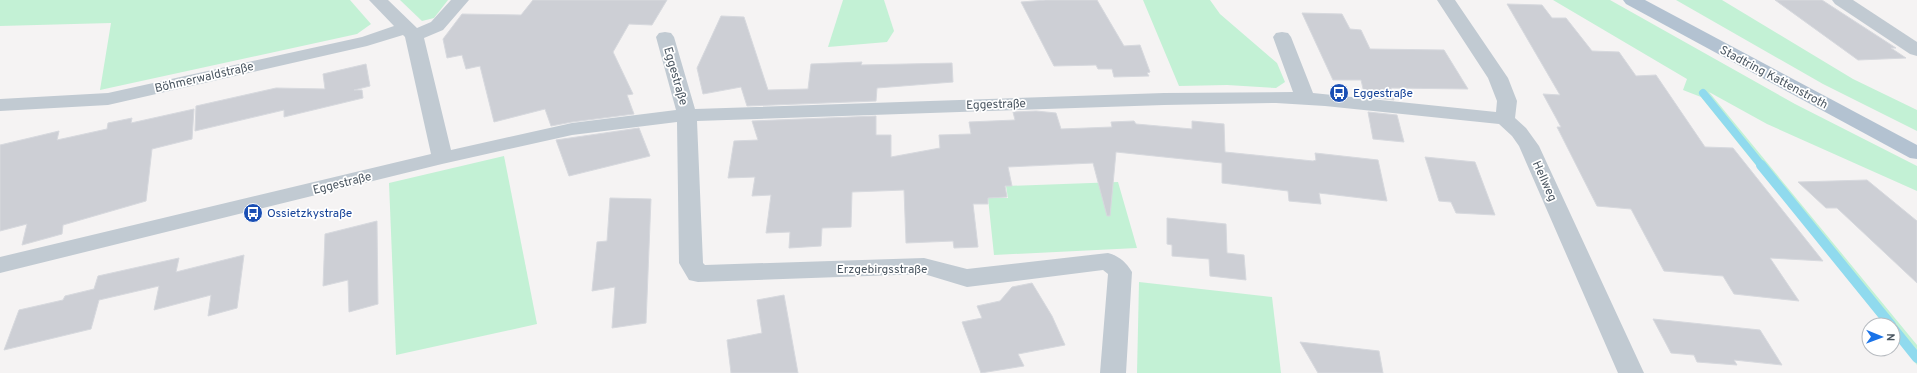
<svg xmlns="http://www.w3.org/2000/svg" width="1917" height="373" font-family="Overpass,sans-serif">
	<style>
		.green { fill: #c3f1d5 }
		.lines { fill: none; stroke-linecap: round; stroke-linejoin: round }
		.stream-far1 { stroke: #90daee; stroke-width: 8 }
		.stream { stroke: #90daee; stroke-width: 10 }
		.building { fill: #cdcfd5; stroke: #d7d9de }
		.minor { fill: #c1cad2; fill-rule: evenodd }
		.major { fill: #b3c2d1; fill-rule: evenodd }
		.labels { text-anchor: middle; stroke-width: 3.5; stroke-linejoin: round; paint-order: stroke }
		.street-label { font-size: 12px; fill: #4a5661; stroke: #fff }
		.transit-label { font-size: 12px; fill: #164399; stroke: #fff; text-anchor: start }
	</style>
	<rect width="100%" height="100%" fill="#f5f3f3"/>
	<g class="green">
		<path d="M0 0H350L371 24 357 34 100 90 111 23 0 26Z"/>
		<path d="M400 0H448L434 18 422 21Z"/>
		<path d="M843 0H884L894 31 887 42 828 47Z"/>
		<path d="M1143 0H1210L1220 14 1277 63 1285 82 1276 88 1227 85 1179 86Z"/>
		<path d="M1553 0H1610L1795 104 1917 166V191L1767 124 1709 92 1917 345V365L1893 335V325H1885L1701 97 1683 90 1687 79Z"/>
		<path d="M1676 0H1722L1853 79 1917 110V131L1823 84Z"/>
		<path d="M504 156 537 324 396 355 389 183Z"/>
		<path d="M1118 182 1137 248 994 255 988 198H1008L1006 186Z"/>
		<path d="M1139 282 1272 297 1281 373H1137Z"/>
	</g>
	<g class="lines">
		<path class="stream-far1" d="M1703 93 1762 166"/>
		<g class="stream">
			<path d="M1761 165 1891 325"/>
			<path d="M1893 328 1917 358"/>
		</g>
	</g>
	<g class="building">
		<path d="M533 0H667L652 25 629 24 613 52 633 94 627 95 634 114 572 122 551 126 545 109 494 122 480 66 466 69 462 55 447 58 443 39 462 14 521 15Z"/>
		<path d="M1046 0H1097L1124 46 1140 45 1150 72 1147 73 1149 76 1114 77 1112 69H1098L1096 65 1054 66 1021 2Z"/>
		<path d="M1775 0H1822L1896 48H1891L1906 58 1858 60Z"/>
		<path d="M1507 4 1542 5 1552 18H1566L1592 51 1619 52 1636 76 1656 75 1705 147 1733 148 1823 261 1770 258 1799 301 1734 294 1723 276 1664 271 1631 209 1597 206 1557 127H1561L1543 94 1560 95Z"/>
		<path d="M1302 13 1342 14 1350 29 1361 30 1370 49 1444 50 1468 89 1391 88 1394 100 1365 97 1361 80H1333Z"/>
		<path d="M721 16 744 17 768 90 808 89 811 64 862 62 861 65 952 63 953 82 877 88 876 101 747 106 741 87 703 94 697 68Z"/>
		<path d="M366 64 370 86 354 90H362L363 98 284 117V110L195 131 196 106 276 88 325 89 323 74Z"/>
		<path d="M194 109 192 139 152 149 146 201 63 225 62 234 22 245 27 224 0 231V145L59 131 57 140 107 129 108 123 132 118 131 123Z"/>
		<path d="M1036 111 1056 113 1061 129 1112 127 1111 122 1134 121 1136 124 1192 129V121L1224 124 1225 152 1313 161 1316 160 1315 153 1378 160 1387 201 1319 193 1321 204 1289 201 1288 191 1222 183V163L1116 152 1110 216H1107L1093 163 1008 167 1012 186H1005L1007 197 988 198V204H973L978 247 954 248 953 241 906 243 904 190 852 192 851 227 822 228 821 246 789 248 790 232 766 233 771 195 752 196 755 177 728 178 734 141 758 140 752 121 876 116V135H891V157L940 148 939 135 971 134 969 122 1015 120 1013 112Z"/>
		<path d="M1368 112 1397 115 1404 142 1373 139Z"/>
		<path d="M639 128 650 156 569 176 556 140Z"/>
		<path d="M1425 157 1475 162 1495 215 1456 213 1451 202 1439 201Z"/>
		<path d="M1867 180 1917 221V283L1837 208H1826L1798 182Z"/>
		<path d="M610 198 651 199 646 323 612 328 615 287 592 291 597 242 607 241Z"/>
		<path d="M1167 218 1226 224 1227 253 1244 255 1246 280 1210 276 1209 259 1172 256V245L1167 244Z"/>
		<path d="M377 221 378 304 349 312 348 280 323 286 325 234Z"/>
		<path d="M244 255 237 308 208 316 211 295 154 310 159 286 99 300 91 329 4 350 19 310 63 300 65 296 94 289 98 276 179 258 176 272Z"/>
		<path d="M1032 283 1052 316 1065 345 1018 354 1024 366 981 373 962 322 982 318 977 306 1000 301 1012 287Z"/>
		<path d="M784 295 798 373H731L727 340 762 333 757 300Z"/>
		<path d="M1653 319 1760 330 1782 365 1734 360 1737 365 1697 362 1694 355 1671 353Z"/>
		<path d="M1300 342 1379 351 1383 373H1318Z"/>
	</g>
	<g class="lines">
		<g class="minor">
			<path d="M369 0H388L417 28 431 22 451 0H469L443 30 424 38 451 150 572 123 676 110 656 37 659 33 665 32 671 33 674 37 695 109 1164 93 1293 92 1273 37 1276 33 1282 32 1288 33 1291 37 1313 93 1496 112 1497 101 1488 78 1437 0H1455L1508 78 1517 101 1515 118 1526 128 1539 146 1644 373H1618L1519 146 1512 136 1499 124 1325 106 1276 103 1164 105 697 121 703 263 705 265 924 258 967 269 1108 253C1119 256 1126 262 1132 272L1126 373H1100L1108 274 1103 270 967 287 924 274 698 282 689 280 679 263 677 122 572 135 442 164 0 273V257L431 154 405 37 403 35 367 46 108 105 0 111V99L108 93 362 37 394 26Z"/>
			<path d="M1832 0H1853L1917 42V56L1910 54 1835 4Z"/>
		</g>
		<path class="major" d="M1623 0H1645L1917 145V159L1910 158 1626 4Z"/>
	</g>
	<defs>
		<symbol id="bus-disc" viewBox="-11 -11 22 22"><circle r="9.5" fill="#1a4fb4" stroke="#fff"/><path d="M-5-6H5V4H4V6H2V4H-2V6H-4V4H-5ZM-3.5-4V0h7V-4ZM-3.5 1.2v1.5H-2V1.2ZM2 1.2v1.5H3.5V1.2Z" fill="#fff"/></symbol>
	</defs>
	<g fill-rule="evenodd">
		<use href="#bus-disc" x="1328" y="82" width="22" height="22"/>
		<use href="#bus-disc" x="242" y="202" width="22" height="22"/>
	</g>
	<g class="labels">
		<g class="street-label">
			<text transform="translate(676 76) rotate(74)" y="4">Eggestraße</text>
			<text transform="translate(204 77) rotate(-13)" y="4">Böhmerwaldstraße</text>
			<text transform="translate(1774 77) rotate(28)" y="4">Stadtring Kattenstroth</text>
			<text transform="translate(996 104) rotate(-2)" y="4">Eggestraße</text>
			<text transform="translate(1545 181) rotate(66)" y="4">Hellweg</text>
			<text transform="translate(342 183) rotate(-14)" y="4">Eggestraße</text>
			<text x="882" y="273">Erzgebirgsstraße</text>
		</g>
		<g class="transit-label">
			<text x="1353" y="97">Eggestraße</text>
			<text x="267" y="217">Ossietzkystraße</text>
		</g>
	</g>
	<g transform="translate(1881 337) rotate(91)"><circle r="19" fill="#ffffff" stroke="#b7bbc0"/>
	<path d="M0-3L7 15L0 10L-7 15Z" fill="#1a73e8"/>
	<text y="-6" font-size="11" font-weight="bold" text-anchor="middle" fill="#4a5661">N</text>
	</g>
</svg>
